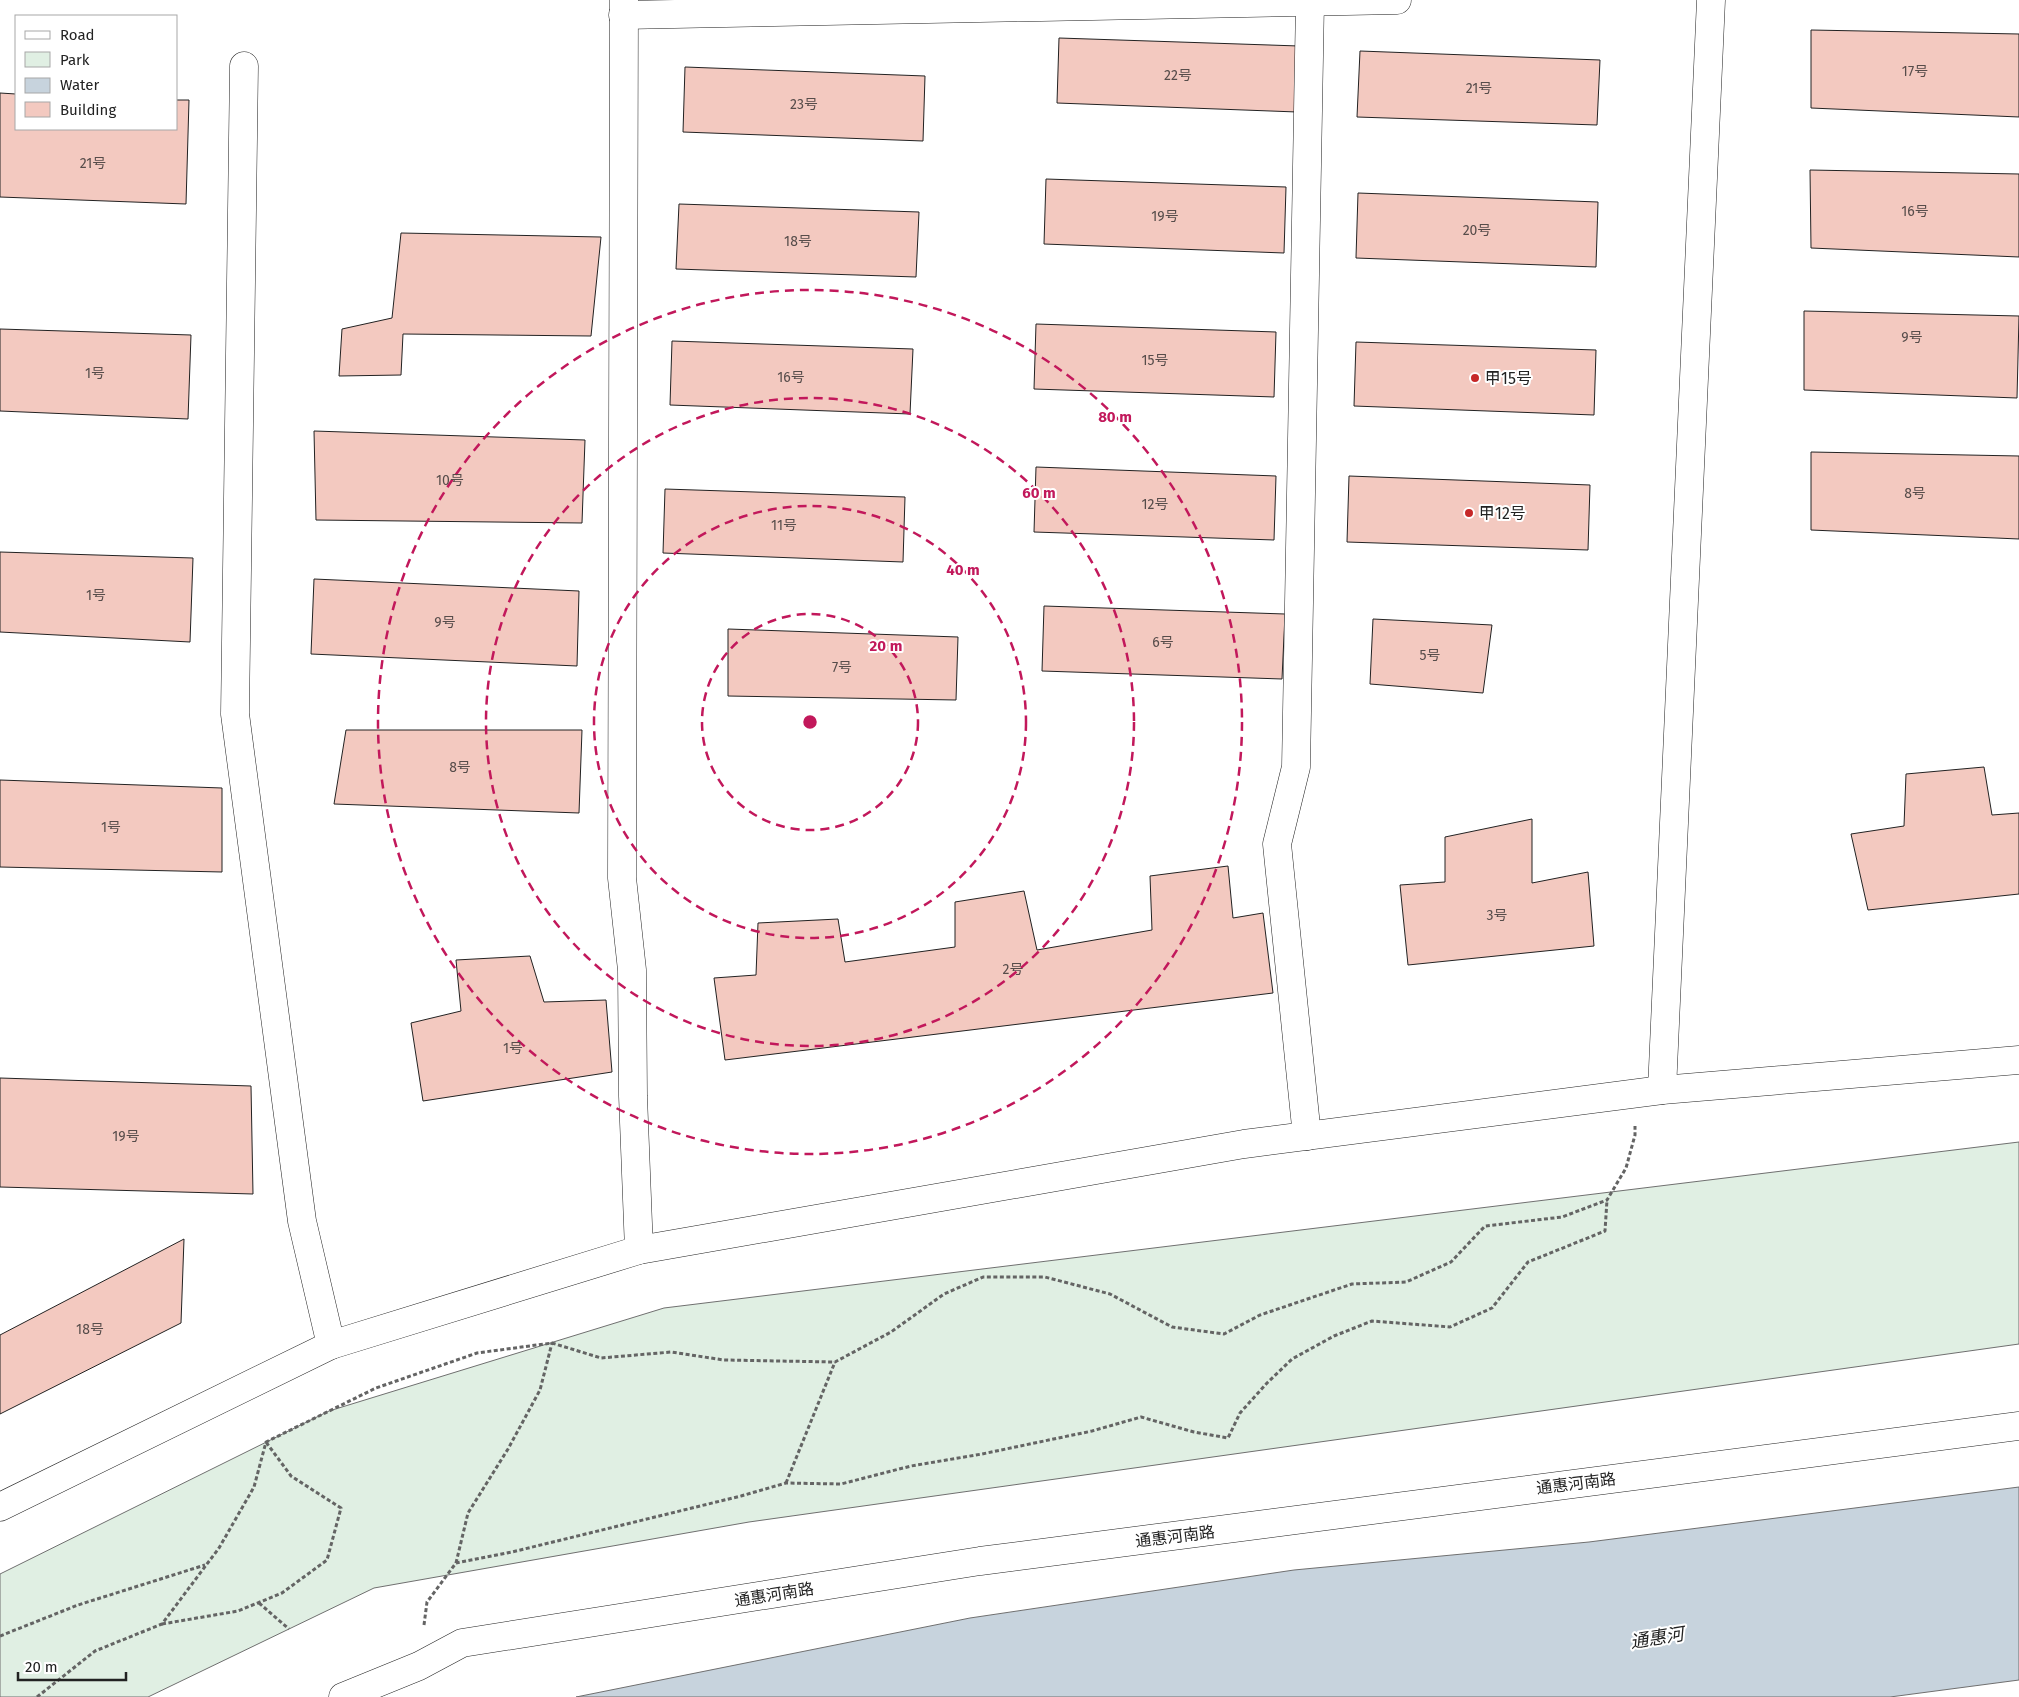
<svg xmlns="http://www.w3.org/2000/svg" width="2019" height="1697" font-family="'Fira Sans','Noto Sans SC',sans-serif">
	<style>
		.green { fill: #e0efe3; stroke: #6f6f6f }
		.water { fill: #c7d3dd; stroke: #6f6f6f }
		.building { fill: #f3c9c0; stroke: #222 }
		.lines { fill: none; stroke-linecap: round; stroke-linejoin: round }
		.minor-casing { stroke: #222; stroke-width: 29 }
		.path { stroke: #646464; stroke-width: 3; stroke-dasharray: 4 2.5; stroke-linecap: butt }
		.minor { stroke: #fff; stroke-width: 28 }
		.ring { fill: none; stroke: #c2185b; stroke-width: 2.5; stroke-dasharray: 9 6 }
		.poi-dot { fill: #c62828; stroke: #fff; stroke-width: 2 }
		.labels { text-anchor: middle; stroke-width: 4; stroke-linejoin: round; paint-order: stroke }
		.number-label { font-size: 14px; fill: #564c4a }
		.poi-label { font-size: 16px; fill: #222; stroke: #fff; text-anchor: start }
		.street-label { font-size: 16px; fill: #222; stroke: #fff }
		.water-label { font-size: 18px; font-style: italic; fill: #222; stroke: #fff }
		.centre { fill: #c2185b; stroke: #fff; stroke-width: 2.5 }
		.ring-label { font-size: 15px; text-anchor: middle; font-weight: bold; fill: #c2185b; stroke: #fff; stroke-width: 4; stroke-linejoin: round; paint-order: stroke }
	</style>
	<rect width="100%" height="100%" fill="#fff"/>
	<path class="green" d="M2019 1142V1344L749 1522 374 1588 148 1697H0V1574L329 1411 664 1308Z"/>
	<path class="water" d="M2019 1487V1680L1890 1697H576L970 1618 1294 1570 1589 1542Z"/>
	<g class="building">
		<path d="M1811 30 2019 34V117L1811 108Z"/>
		<path d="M1059 38 1299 46 1297 112 1057 103Z"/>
		<path d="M1360 51 1600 60 1597 125 1357 117Z"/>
		<path d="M685 67 925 76 923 141 683 132Z"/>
		<path d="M0 93 16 94V129H176V100H189L186 204 0 197Z"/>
		<path d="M1810 170 2019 174V257L1811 248Z"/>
		<path d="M1046 179 1286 187 1284 253 1044 244Z"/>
		<path d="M1358 193 1598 202 1596 267 1356 258Z"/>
		<path d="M679 204 919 212 916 277 676 269Z"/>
		<path d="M401 233 601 237 591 336 403 334 401 375 339 376 342 329 392 318Z"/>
		<path d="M1804 311 2019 316 2017 398 1804 390Z"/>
		<path d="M1036 324 1276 332 1274 397 1034 389Z"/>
		<path d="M0 329 191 335 188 419 0 411Z"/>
		<path d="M672 341 913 349 910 414 670 405Z"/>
		<path d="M1356 342 1596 350 1594 415 1354 406Z"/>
		<path d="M314 431 585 440 582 523 316 520Z"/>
		<path d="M1811 452 2019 456V539L1811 530Z"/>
		<path d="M1036 467 1276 476 1274 540 1034 532Z"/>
		<path d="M1349 476 1590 485 1588 550 1347 542Z"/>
		<path d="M665 489 905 497 903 562 663 553Z"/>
		<path d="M0 552 193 558 190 642 0 632Z"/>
		<path d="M314 579 579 591 577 666 311 654Z"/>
		<path d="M1044 606 1285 614 1282 679 1042 671Z"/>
		<path d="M1373 619 1492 625 1483 693 1370 684Z"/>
		<path d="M728 629 958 637 956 700 728 696Z"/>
		<path d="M346 730H582L579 813 334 804Z"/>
		<path d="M1984 767 1992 815 2019 813V894L1868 910 1851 834 1904 826 1906 774Z"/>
		<path d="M0 780 222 788V872L0 867Z"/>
		<path d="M1532 819V883L1588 872 1594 946 1408 965 1400 885 1445 882V837Z"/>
		<path d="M1228 866 1233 918 1263 913 1273 993 725 1060 714 978 756 975 758 923 838 919 845 962 955 947V902L1024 891 1037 950 1152 930 1150 876Z"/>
		<path d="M530 956 544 1002 606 1000 612 1072 423 1101 411 1023 461 1011 456 960Z"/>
		<path d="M0 1078 251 1086 253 1194 0 1187Z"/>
		<path d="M184 1239 181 1323 0 1414V1335Z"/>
	</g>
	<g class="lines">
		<defs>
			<g id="minor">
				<path d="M624 0 622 878 632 970 633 1096 639 1250"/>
				<path d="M623 15 1397 0"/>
				<path d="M244 66 235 714 302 1221 331 1345"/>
				<path d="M1662 1090 1711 0"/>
				<path d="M1307 1136 1277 844 1296 767 1310 2"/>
				<path d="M0 1507 331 1345 639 1250 1244 1144 1662 1090 2019 1060"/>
				<path d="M343 1697 419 1666 462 1643 980 1561 2019 1426"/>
			</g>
		</defs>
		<use href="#minor" class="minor-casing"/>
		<g class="path">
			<path d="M786 1483 835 1362"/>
			<path d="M456 1563 468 1513 508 1449 540 1390 552 1343"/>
			<path d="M259 1603 289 1629"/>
			<path d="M162 1624 238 1611 282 1593 327 1560 341 1508 291 1476 266 1442"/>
			<path d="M424 1625 427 1602 456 1563 512 1552 741 1496 786 1483 841 1484 911 1466 982 1454 1092 1431 1141 1417 1194 1432 1228 1438 1240 1413 1267 1383 1292 1359 1334 1336 1372 1321 1450 1327 1492 1308 1528 1262 1605 1231 1607 1200"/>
			<path d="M0 1636 78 1605 205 1565"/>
			<path d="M37 1697 95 1651 162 1624 219 1548 254 1487 266 1442 376 1388 477 1353 552 1343 601 1358 671 1352 724 1360 835 1362 891 1332 944 1294 983 1277H1045L1110 1294 1172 1327 1224 1334 1260 1315 1352 1284 1406 1282 1451 1262 1485 1226 1562 1217 1607 1200 1626 1168 1635 1135V1126"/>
		</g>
		<use href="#minor" class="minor"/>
	</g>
	<g class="ring">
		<circle cx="810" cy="722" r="108"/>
		<circle cx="810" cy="722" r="216"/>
		<circle cx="810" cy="722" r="324"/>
		<circle cx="810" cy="722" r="432"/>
	</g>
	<g class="poi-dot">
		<circle cx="1475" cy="378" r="5"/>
		<circle cx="1469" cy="513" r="5"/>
	</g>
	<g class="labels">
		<g class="number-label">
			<text x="1915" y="76">17号</text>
			<text x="1178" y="80">22号</text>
			<text x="1479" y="93">21号</text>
			<text x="804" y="109">23号</text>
			<text x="93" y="168">21号</text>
			<text x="1915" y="216">16号</text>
			<text x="1165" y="221">19号</text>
			<text x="1477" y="235">20号</text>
			<text x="798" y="246">18号</text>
			<text x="1912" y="342">9号</text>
			<text x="1155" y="365">15号</text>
			<text x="95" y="378">1号</text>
			<text x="791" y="382">16号</text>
			<text x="450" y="485">10号</text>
			<text x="1915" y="498">8号</text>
			<text x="1155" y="509">12号</text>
			<text x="784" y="530">11号</text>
			<text x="96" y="600">1号</text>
			<text x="445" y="627">9号</text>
			<text x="1163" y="647">6号</text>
			<text x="1430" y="660">5号</text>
			<text x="842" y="672">7号</text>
			<text x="460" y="772">8号</text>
			<text x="111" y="832">1号</text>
			<text x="1497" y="920">3号</text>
			<text x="1013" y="974">2号</text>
			<text x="513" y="1053">1号</text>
			<text x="126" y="1141">19号</text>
			<text x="90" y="1334">18号</text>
		</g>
		<g class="poi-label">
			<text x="1485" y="384">甲15号</text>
			<text x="1479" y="519">甲12号</text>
		</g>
		<g class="street-label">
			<text transform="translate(1576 1483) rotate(-7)" y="6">通惠河南路</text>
			<text transform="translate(1175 1536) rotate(-7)" y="6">通惠河南路</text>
			<text transform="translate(774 1594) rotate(-9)" y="6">通惠河南路</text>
		</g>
		<g class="water-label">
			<text transform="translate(1657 1638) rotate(-9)" y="6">通惠河</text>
		</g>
	</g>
	<circle cx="810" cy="722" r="8" class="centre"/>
	<g class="ring-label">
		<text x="1115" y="422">80 m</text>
		<text x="1039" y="498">60 m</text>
		<text x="963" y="575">40 m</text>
		<text x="886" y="651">20 m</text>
	</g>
	<rect x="15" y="15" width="162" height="115" fill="#ffffff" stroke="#a7a7a7"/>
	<rect x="25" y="31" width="25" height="8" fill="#ffffff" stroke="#a7a7a7"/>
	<text x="60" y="40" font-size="15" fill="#222222">Road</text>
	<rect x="25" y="52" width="25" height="15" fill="#e0efe3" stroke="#a7a7a7"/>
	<text x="60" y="65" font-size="15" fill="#222222">Park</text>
	<rect x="25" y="78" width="25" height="15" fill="#c7d3dd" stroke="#a7a7a7"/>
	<text x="60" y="90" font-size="15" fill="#222222">Water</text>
	<rect x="25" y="102" width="25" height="15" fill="#f3c9c0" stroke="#a7a7a7"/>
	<text x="60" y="115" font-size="15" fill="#222222">Building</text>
	<path d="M18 1672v8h108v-8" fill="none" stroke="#222222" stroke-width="2.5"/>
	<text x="25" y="1672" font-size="15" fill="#222222" stroke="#ffffff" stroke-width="4" paint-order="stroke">20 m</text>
</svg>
